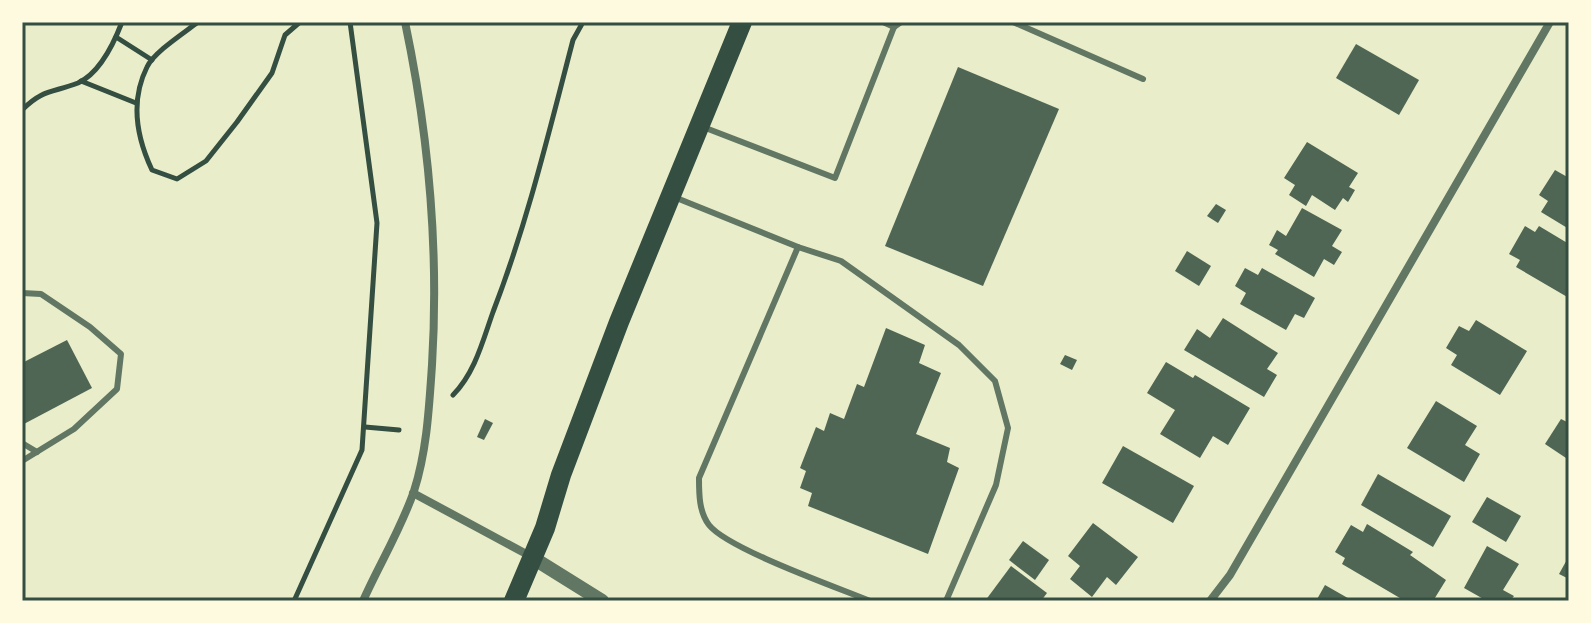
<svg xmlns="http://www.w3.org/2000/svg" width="1591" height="623" font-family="'Varela Round',sans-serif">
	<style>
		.building { fill: #4f6655 }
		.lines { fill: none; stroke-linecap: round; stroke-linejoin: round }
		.path { stroke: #344e41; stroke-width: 5 }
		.service { stroke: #617663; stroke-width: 6 }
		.minor { stroke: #617663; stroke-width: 8 }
		.tertiary { stroke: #617663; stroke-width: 14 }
		.primary { stroke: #344e41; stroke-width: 20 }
		.neatline { fill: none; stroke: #344e41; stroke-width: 3 }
	</style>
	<rect width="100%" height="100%" fill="#e9edc9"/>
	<g class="building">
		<path d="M1356 44 1419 80 1399 115 1336 78Z"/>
		<path d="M958 67 1059 109 983 286 885 246Z"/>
		<path d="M1307 142 1358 173 1349 187 1355 190 1348 202 1343 198 1335 210 1312 195 1306 206 1289 195 1295 185 1284 178Z"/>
		<path d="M1555 170 1569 178V229L1541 212 1548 201 1539 195Z"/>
		<path d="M1216 204 1226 210 1218 223 1207 216Z"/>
		<path d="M1302 208 1342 230 1332 246 1342 252 1334 265 1324 259 1314 277 1275 254 1278 250 1269 245 1277 230 1286 236Z"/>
		<path d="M1525 226 1535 232 1539 226 1569 244V298L1516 267 1520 260 1509 254Z"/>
		<path d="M1187 251 1211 266 1199 286 1175 271Z"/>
		<path d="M1245 268 1258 275 1262 268 1315 298 1304 318 1295 314 1286 330 1240 304 1246 293 1235 286Z"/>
		<path d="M1223 318 1278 353 1267 369 1277 375 1264 397 1184 350 1197 329 1210 338Z"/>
		<path d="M1476 320 1527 351 1500 395 1451 365 1457 355 1446 348 1459 326 1469 331Z"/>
		<path d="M886 328 925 345 919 363 941 373 916 434 950 448 947 462 959 468 928 554 808 506 812 493 800 488 806 471 800 468 816 427 824 431 830 413 844 419 857 384 864 387Z"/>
		<path d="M67 340 92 388 22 425V363Z"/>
		<path d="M1065 355 1077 360 1072 370 1060 364Z"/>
		<path d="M1166 362 1193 378 1195 375 1250 408 1228 445 1213 436 1200 458 1160 434 1175 410 1147 393Z"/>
		<path d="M1436 401 1477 426 1465 445 1480 454 1464 482 1407 448Z"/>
		<path d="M485 419 493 423 484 440 477 437Z"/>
		<path d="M1561 419 1569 423V460L1545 444Z"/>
		<path d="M1123 446 1194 486 1173 523 1102 483Z"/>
		<path d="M1378 474 1451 516 1433 547 1361 505Z"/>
		<path d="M1487 497 1521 516 1506 542 1472 522Z"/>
		<path d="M1093 523 1138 557 1116 585 1107 577 1092 597 1070 579 1080 566 1068 556Z"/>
		<path d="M1367 524 1413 552 1410 555 1446 580 1433 601H1405L1342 564 1345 558 1335 552 1351 525 1363 532Z"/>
		<path d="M1023 541 1049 560 1035 580 1009 560Z"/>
		<path d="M1487 546 1519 564 1503 590 1514 596 1510 601H1487L1464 588Z"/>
		<path d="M1569 556V579L1559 574Z"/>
		<path d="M1011 566 1047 593 1041 601H985Z"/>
		<path d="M1325 585 1353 601H1316Z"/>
	</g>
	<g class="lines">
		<g class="path">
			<path d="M198 22C184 33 154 52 147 67 130 101 137 138 152 170L177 179 206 161 237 122 272 73 285 35 300 22"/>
			<path d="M116 37 152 60"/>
			<path d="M81 81 136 103"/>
			<path d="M22 110C43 89 52 93 78 83 100 73 114 43 122 22"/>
			<path d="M453 395C475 373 483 340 493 312 527 224 549 132 573 40L583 22"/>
			<path d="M365 427 399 430"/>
			<path d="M294 601 362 450 377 223 350 22"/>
		</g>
		<g class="service">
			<path d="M883 22 894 27 901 22"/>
			<path d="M1013 22 1143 79"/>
			<path d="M703 127 835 178 894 27"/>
			<path d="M674 197 798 247 699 478C699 494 699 512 709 525 728 549 836 587 870 601"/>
			<path d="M798 247 841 261 959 345 995 381 1008 428 996 485 946 601"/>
			<path d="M22 293 41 294 90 327 121 354 117 389 74 429 22 461"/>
			<path d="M22 443 37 452"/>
		</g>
		<g class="minor">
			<path d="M413 493 532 557"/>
			<path d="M363 601C379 565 401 529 414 491 427 450 429 408 432 365 439 250 429 136 405 22"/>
			<path d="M1210 601 1230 575 1550 22"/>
		</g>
		<path class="tertiary" d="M533 558 602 601"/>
		<path class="primary" d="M514 601 545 528 561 475 619 322 742 22"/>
	</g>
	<rect width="1591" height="623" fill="none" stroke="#fefae0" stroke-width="48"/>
	<rect x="24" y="24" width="1543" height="575" class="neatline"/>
</svg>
